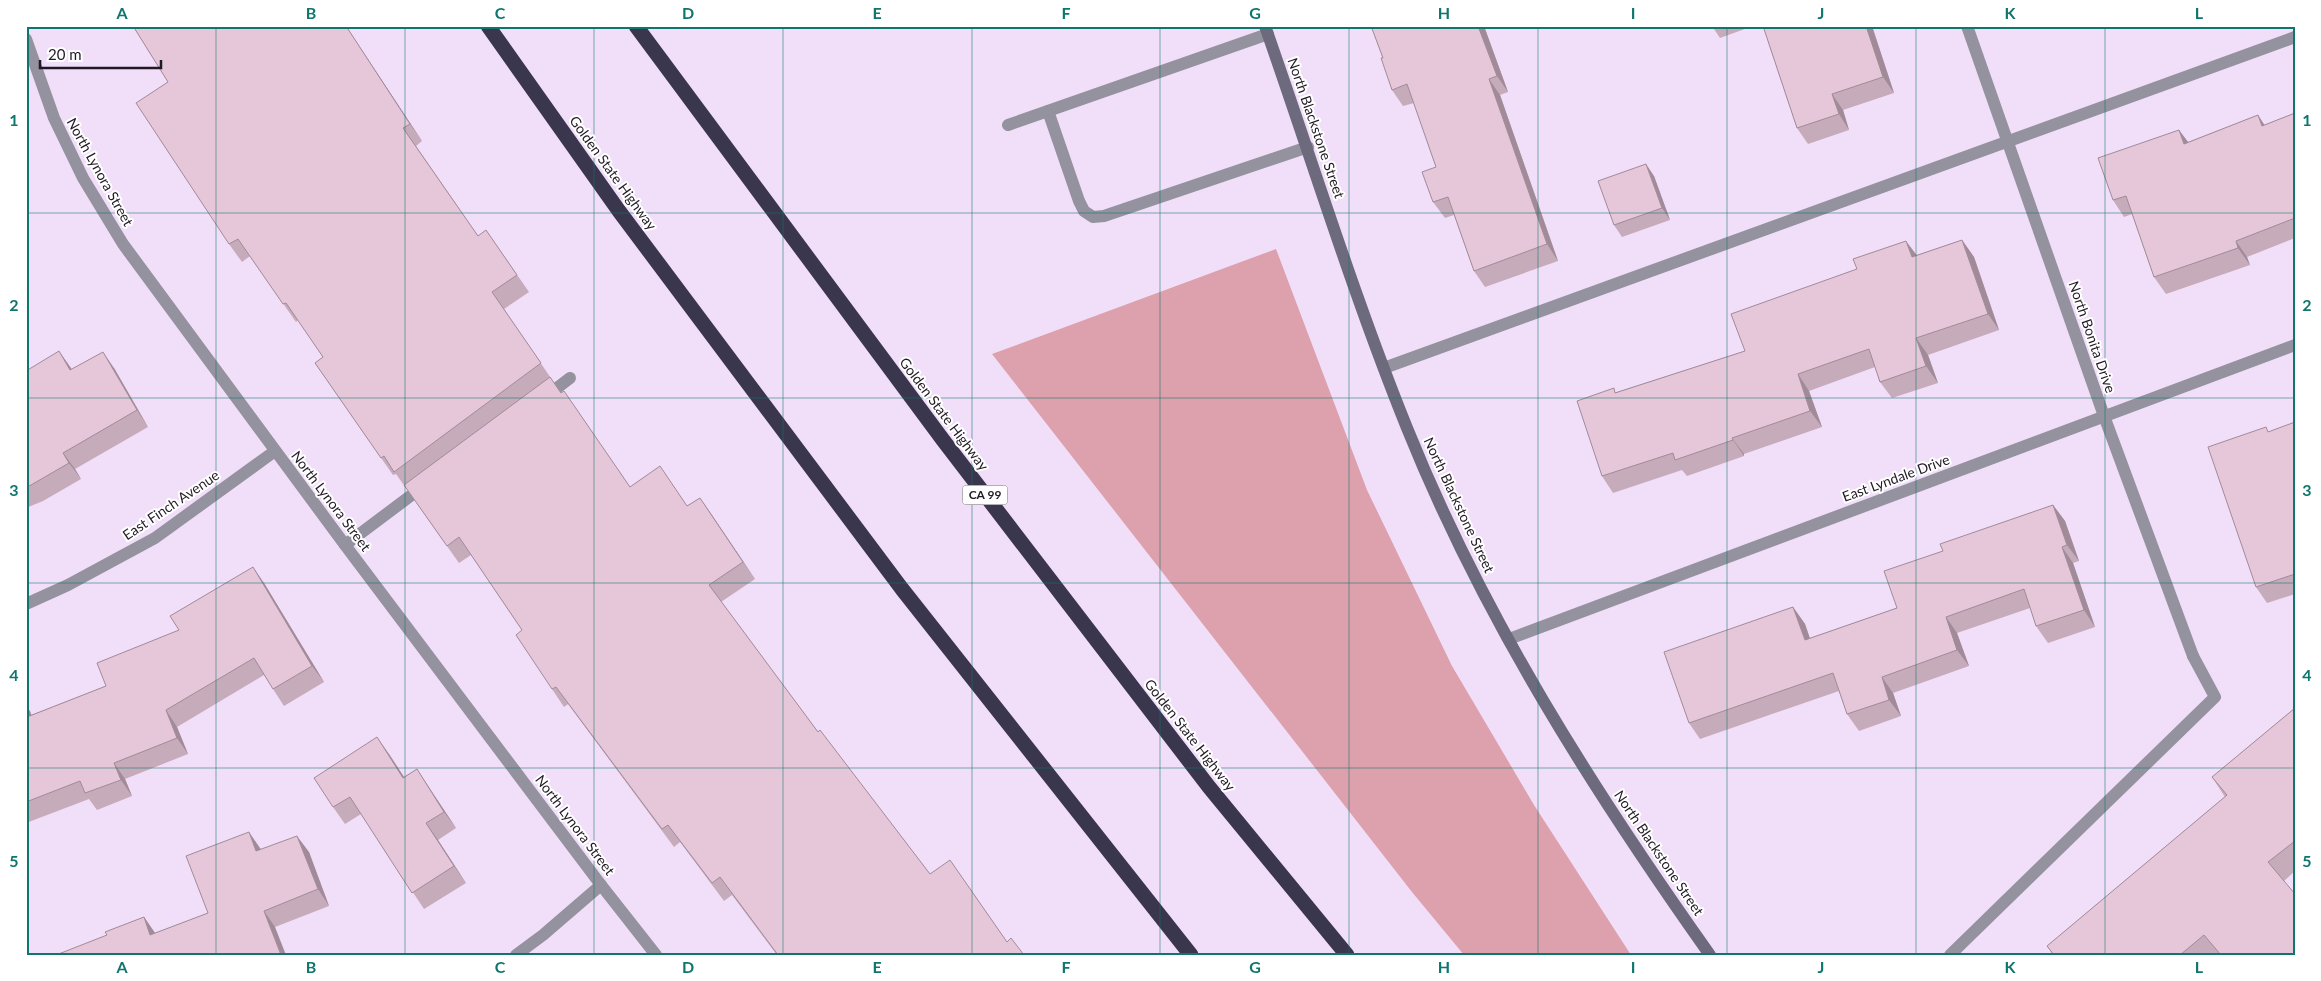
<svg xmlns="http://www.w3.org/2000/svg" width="2321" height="981" font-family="Lato,sans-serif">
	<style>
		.green { fill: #dca1ac }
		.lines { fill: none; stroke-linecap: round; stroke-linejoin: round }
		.service { stroke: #93929e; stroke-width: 12 }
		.minor { stroke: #93929e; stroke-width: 12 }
		.secondary { stroke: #6c6a7c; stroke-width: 12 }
		.motorway { stroke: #3a364e; stroke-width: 15 }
		.wall { fill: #c6abbb }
		.shaded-wall { fill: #a18b98 }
		.building { fill: #e6c7d9; stroke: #a18b98 }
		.grid { fill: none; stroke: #0f766e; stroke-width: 1; stroke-opacity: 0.55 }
		.labels { text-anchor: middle; stroke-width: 4; stroke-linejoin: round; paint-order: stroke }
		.shield { fill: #fff; stroke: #645f66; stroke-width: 1 }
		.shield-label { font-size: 12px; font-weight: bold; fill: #211a24 }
		.street-label { font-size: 14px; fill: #211a24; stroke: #fff }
		.neatline { fill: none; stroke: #0f766e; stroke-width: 2 }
		.grid-label { font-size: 16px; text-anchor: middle; font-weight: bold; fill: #0f766e }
	</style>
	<rect width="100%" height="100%" fill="#f1def9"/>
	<path class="green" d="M1276 249 1367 490 1452 666 1534 805 1631 955H1464L1412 892 992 354Z"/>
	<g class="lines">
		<g class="service">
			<path d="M1048 111 1079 201 1084 211 1093 217 1104 216 1308 147"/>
			<path d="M1008 125 1268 34"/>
			<path d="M1384 368 2295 37"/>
			<path d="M544 398 570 378"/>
			<path d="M345 545 425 485"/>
			<path d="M1950 955 2215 697 2193 656"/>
		</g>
		<g class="minor">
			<path d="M1967 26 2104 416 2193 656"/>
			<path d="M26 39 54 118 83 178 123 244 345 545 601 885 656 955"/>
			<path d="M26 604 68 585 155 538 275 451"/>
			<path d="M1509 639 2295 345"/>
			<path d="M516 955 543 935 601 885"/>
		</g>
		<path class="secondary" d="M1265 26C1312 160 1354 297 1407 428 1483 617 1593 790 1710 955"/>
		<g class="motorway">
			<path d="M488 26 619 211 902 589 1191 955"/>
			<path d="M636 26 943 440 1209 787 1347 955"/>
		</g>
	</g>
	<g class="wall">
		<path d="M133 26H346L422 141 416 146 478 236 486 230 529 292 504 309 561 393 630 487 687 506 700 498 755 579 721 602 818 732 930 874 1007 942 1024 955H777L732 895 724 901 680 842 674 847 568 704 564 707 552 689 522 630 471 555 459 563 396 474 393 475 315 363 323 357 298 320 296 322 250 256 242 262 229 244 168 82Z"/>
		<path d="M1371 26H1484L1508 92 1500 95 1558 261 1485 287 1474 271 1454 215 1445 218 1433 202 1436 167 1414 103 1403 106 1392 90 1383 58Z"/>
		<path d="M1712 26H1753L1720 38Z"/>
		<path d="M1763 26H1872L1894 93 1843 110 1849 130 1808 144 1797 128Z"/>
		<path d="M2056 26H2065L2058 29Z"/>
		<path d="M2295 113V238L2247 257 2250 265 2166 294 2154 277 2132 214 2124 217 2113 200 2179 130 2188 142 2258 115 2264 125Z"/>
		<path d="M1654 176 1670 220 1622 237 1614 225Z"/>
		<path d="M1962 240 1974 257 1999 330 1928 355 1938 383 1892 398 1880 382 1875 367 1809 391 1822 427 1744 454V456L1687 476 1682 470 1613 493 1602 476 1617 392 1745 351 1917 255Z"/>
		<path d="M114 368 148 427 75 469 81 479 43 501 26 508V371Z"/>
		<path d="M2295 422V594L2267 603 2256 587 2269 432Z"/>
		<path d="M2053 505 2065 521 2079 561 2073 563 2095 627 2048 643 2036 626 2030 608 1957 633 1969 666 1893 693 1901 716 1859 731 1847 714 1839 691 1700 739 1689 723 1793 607 1805 624 1810 638 1897 608 1943 551Z"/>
		<path d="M264 583 324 682 284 706 273 689 264 675 177 727 188 754 125 779 132 796 97 810 89 799 26 823V706L31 715 106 686 179 630Z"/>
		<path d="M2295 708V871L2284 881 2295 955H2053L2047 946 2225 797 2212 777Z"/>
		<path d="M389 754 404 777 417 769 456 828 438 840 466 883 424 909 361 814 345 824 333 807Z"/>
		<path d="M260 848 261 849 309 852 329 906 275 927 107 935 144 917 155 933 208 913Z"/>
	</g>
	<g class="shaded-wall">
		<path d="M346 26 422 141 410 124Z"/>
		<path d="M1478 26H1484L1508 92 1497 76Z"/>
		<path d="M1866 26H1872L1894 93 1883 77Z"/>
		<path d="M1489 79 1500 95 1558 261 1547 244Z"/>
		<path d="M1832 94 1843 110 1849 130 1839 114Z"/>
		<path d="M2258 115 2269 132 2262 126Z"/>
		<path d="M2179 130 2191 146 2184 144Z"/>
		<path d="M1646 164 1654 176 1670 220 1662 208Z"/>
		<path d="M1962 240 1974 257 1999 330 1988 314Z"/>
		<path d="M1906 241 1918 257H1912Z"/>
		<path d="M2236 241 2247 257 2250 265 2238 248Z"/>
		<path d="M1916 338 1928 355 1938 383 1926 366Z"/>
		<path d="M59 351 71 368 81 387 70 370Z"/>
		<path d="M103 352 114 368 148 427 137 410Z"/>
		<path d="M1798 374 1809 391 1822 427 1810 411Z"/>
		<path d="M1732 438 1744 454V456L1733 440Z"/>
		<path d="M63 453 75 469 81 479 69 463Z"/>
		<path d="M700 498 712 515 755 579 743 562Z"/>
		<path d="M2053 505 2065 521 2079 561 2067 545Z"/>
		<path d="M2062 547 2073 563 2095 627 2084 610Z"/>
		<path d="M253 567 264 583 324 682 312 666Z"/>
		<path d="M1793 607 1805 624 1816 657 1805 640Z"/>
		<path d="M1946 617 1957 633 1969 666 1957 650Z"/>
		<path d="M1882 677 1893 693 1901 716 1889 700Z"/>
		<path d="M26 706 30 711 38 733 26 715Z"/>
		<path d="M166 710 177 727 188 754 177 738Z"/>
		<path d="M377 737 389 754 415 794 403 778Z"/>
		<path d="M114 763 125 779 132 796 121 780Z"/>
		<path d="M417 769 428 786 456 828 444 812Z"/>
		<path d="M426 823 438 840 466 883 454 866Z"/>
		<path d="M249 832 260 848 267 868 256 851Z"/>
		<path d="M297 836 309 852 329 906 318 889Z"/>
		<path d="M264 911 275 927 286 955H281Z"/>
		<path d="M144 917 155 933 150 935Z"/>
	</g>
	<g class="building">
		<path d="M133 26H346L410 124 403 128 478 236 486 230 517 275 492 292 541 363 394 472 384 456 381 458 315 363 323 357 286 303 283 304 238 239 229 244 136 103 168 82Z"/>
		<path d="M1371 26H1478L1497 76 1489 79 1547 244 1474 271 1448 197 1433 202 1422 172 1436 167 1407 84 1392 90 1381 58H1383Z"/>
		<path d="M1763 26H1866L1883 77 1832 94 1839 114 1797 128Z"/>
		<path d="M2295 113V218L2236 241 2238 248 2154 277 2126 196 2113 200 2098 158 2179 130 2184 144 2258 115 2262 126Z"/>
		<path d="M1646 164 1662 208 1614 225 1598 181Z"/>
		<path d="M1962 240 1988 314 1916 338 1926 366 1880 382 1869 349 1798 374 1810 411 1732 438 1733 440 1675 460 1673 453 1602 476 1577 401 1614 388 1615 393 1745 351 1731 314 1857 269 1853 259 1906 241 1912 257Z"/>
		<path d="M59 351 70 370 103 352 137 410 63 453 69 463 31 485 26 487V371Z"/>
		<path d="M550 377 561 393 564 391 630 487 660 466 687 506 700 498 743 562 709 585 818 732 820 730 930 874 950 860 1007 942 1011 938 1024 955H778L720 877 712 883 668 825 662 829 556 687 552 689 516 635 522 630 459 537 447 546 404 485Z"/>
		<path d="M2295 422V574L2256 587 2208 447 2266 427 2268 432Z"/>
		<path d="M2053 505 2067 545 2062 547 2084 610 2036 626 2024 589 1946 617 1957 650 1882 677 1889 700 1847 714 1833 673 1689 723 1664 652 1793 607 1805 640 1897 608 1884 571 1943 551 1940 544Z"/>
		<path d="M253 567 312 666 273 689 254 658 166 710 177 738 114 763 121 780 85 793 80 781 26 802V715L27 717 106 686 97 663 179 630 170 616Z"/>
		<path d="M2295 708V841L2268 862 2295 894V955H2221L2204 935 2180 955H2054L2047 946 2227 795 2212 777Z"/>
		<path d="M377 737 403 778 417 769 444 812 426 823 454 866 412 893 350 797 333 807 314 778Z"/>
		<path d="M249 832 256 851 297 836 318 889 264 911 281 955H56L107 935 105 932 144 917 150 935 208 913 186 856Z"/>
	</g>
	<path class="grid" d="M216 26V955M405 26V955M594 26V955M783 26V955M972 26V955M1160 26V955M1349 26V955M1538 26V955M1727 26V955M1916 26V955M2105 26V955M26 213H2295M26 398H2295M26 583H2295M26 768H2295"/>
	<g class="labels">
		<rect class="shield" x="962.5" y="485.5" width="45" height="19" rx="4"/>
		<g class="shield-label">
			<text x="985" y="499">CA 99</text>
		</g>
		<g class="street-label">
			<text transform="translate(1316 128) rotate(71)" y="5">North Blackstone Street</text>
			<text transform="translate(100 172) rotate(61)" y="5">North Lynora Street</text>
			<text transform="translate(613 173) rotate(54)" y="5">Golden State Highway</text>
			<text transform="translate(2092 337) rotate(71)" y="5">North Bonita Drive</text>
			<text transform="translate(944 414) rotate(53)" y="5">Golden State Highway</text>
			<text transform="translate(1896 478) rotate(-20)" y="5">East Lyndale Drive</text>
			<text transform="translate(331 501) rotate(53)" y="5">North Lynora Street</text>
			<text transform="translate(171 505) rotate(-34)" y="5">East Finch Avenue</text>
			<text transform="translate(1459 505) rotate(65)" y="5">North Blackstone Street</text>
			<text transform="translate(1190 735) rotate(52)" y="5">Golden State Highway</text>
			<text transform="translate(575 825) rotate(53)" y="5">North Lynora Street</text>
			<text transform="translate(1659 853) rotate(56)" y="5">North Blackstone Street</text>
		</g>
	</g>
	<rect width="2321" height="981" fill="none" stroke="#ffffff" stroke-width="55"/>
	<path d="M40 60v8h121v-8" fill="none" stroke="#211a24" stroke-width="2.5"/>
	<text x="48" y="60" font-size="15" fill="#211a24" stroke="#ffffff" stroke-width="4" paint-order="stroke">20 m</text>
	<rect x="28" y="28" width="2266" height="926" class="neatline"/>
	<g class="grid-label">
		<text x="122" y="19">A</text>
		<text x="311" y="19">B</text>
		<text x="500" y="19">C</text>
		<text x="688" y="19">D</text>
		<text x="877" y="19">E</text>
		<text x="1066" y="19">F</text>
		<text x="1255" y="19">G</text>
		<text x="1444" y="19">H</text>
		<text x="1633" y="19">I</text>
		<text x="1821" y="19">J</text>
		<text x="2010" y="19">K</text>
		<text x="2199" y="19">L</text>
		<text x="14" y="126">1</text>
		<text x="2307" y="126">1</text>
		<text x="14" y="311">2</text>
		<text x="2307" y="311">2</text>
		<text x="14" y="496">3</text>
		<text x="2307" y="496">3</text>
		<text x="14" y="681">4</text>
		<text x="2307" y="681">4</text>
		<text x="14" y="867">5</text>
		<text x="2307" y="867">5</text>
		<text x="122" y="973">A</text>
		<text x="311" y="973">B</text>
		<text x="500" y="973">C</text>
		<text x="688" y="973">D</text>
		<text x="877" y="973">E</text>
		<text x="1066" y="973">F</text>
		<text x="1255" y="973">G</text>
		<text x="1444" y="973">H</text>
		<text x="1633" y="973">I</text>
		<text x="1821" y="973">J</text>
		<text x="2010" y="973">K</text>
		<text x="2199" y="973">L</text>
	</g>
</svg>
